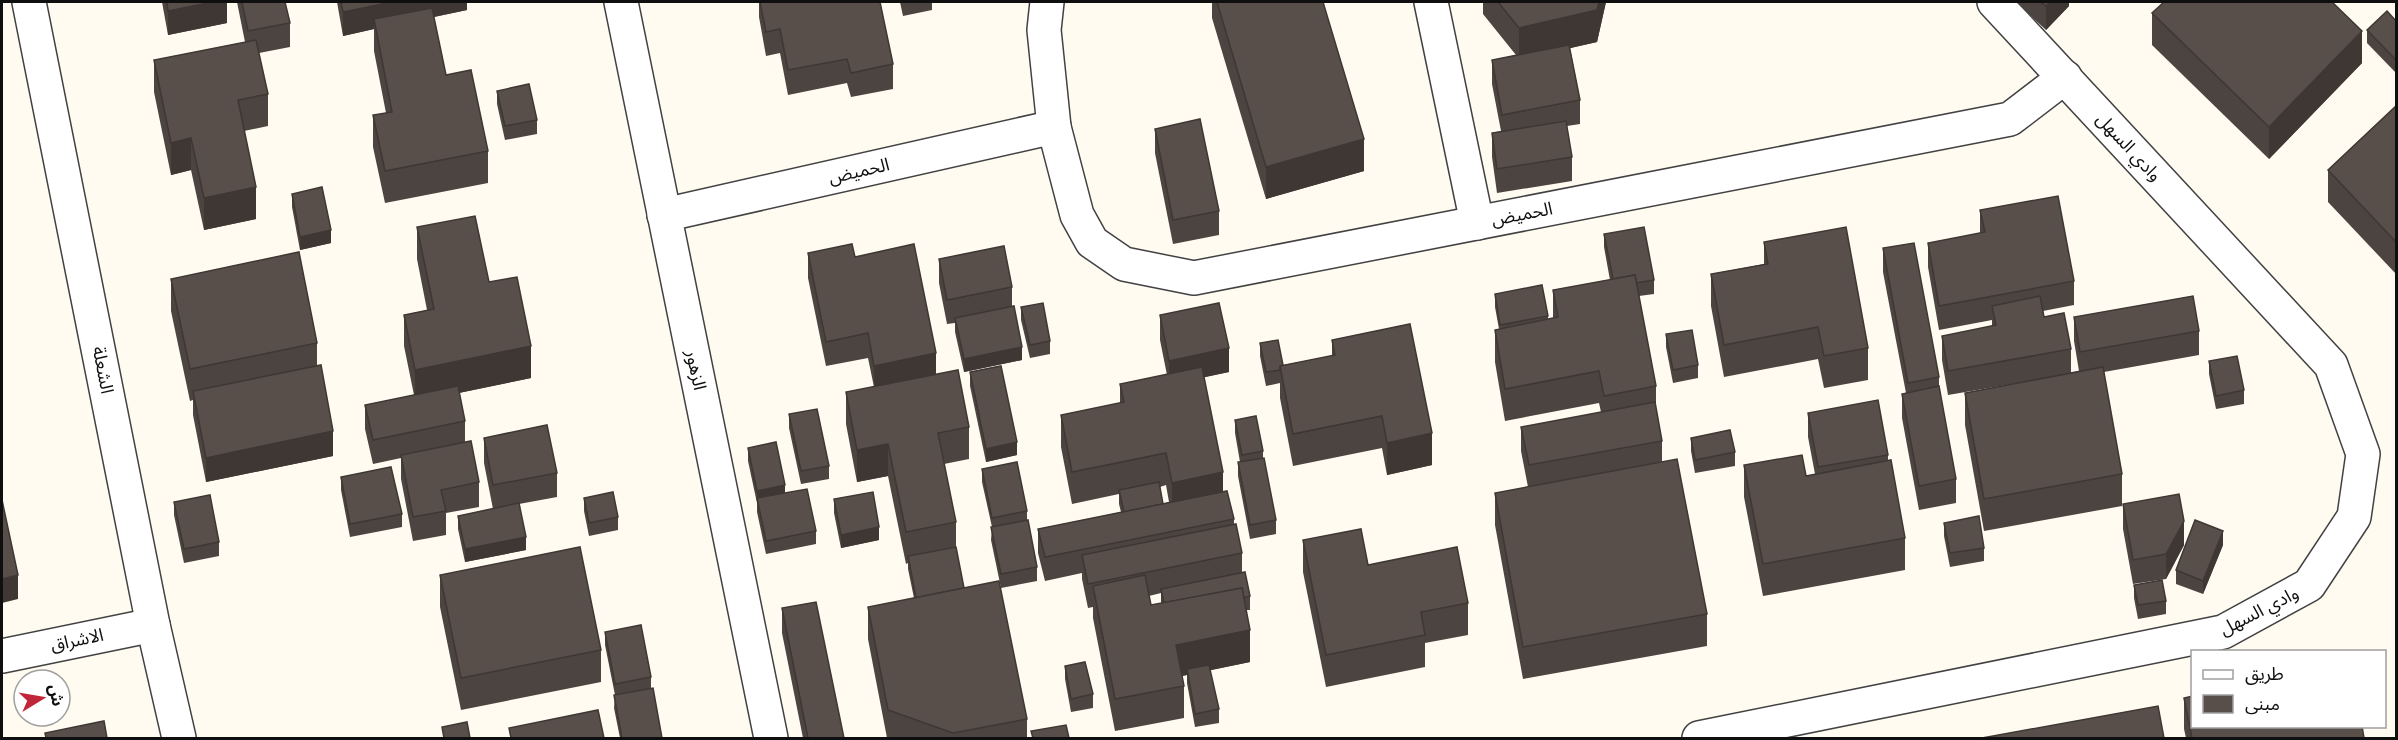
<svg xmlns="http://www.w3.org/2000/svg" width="2398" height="740" font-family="'Noto Serif','Noto Sans Arabic',serif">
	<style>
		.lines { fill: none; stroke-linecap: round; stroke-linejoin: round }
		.minor-casing { stroke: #424242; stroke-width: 36 }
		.minor { stroke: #fff; stroke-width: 33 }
		.wall { fill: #4c4440; fill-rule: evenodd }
		.shaded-wall { fill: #3e3734 }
		.building { fill: #584f4b; stroke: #3e3734; stroke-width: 1.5 }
		.labels { text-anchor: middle; stroke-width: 6; stroke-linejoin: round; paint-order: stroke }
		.street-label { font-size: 18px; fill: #0f0f0f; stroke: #fff }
	</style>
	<rect width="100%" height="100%" fill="#fffbf1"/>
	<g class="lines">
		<defs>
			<g id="minor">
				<path d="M29 2 153 625 179 738"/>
				<path d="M621 2 771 738"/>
				<path d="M1047 2 1044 30 1054 127 1077 215 1092 242 1124 264 1194 278 2010 119 2065 77"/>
				<path d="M1431 2 1477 223"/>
				<path d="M664 215 1054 127"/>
				<path d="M2 656 153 625"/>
				<path d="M1699 738 2223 632 2309 585 2354 517 2363 454 2331 365 1994 2"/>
			</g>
		</defs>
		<use href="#minor" class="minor-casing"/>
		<use href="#minor" class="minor"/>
	</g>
	<g class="wall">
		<path d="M162 2H227V23L168 35Z"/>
		<path d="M237 2H285L290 23V47L259 53 268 94V126L244 131 256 219 204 230 191 170 171 175 154 92V60L245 42Z"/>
		<path d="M337 2H467V10L434 17 446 75 488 151V183L385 203 373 147V115L386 113 374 51V29L343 36Z"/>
		<path d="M759 2H880L893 64V89L851 97 847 83 788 95 780 53 766 56 759 17Z"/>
		<path d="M900 2H932V10L903 16Z"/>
		<path d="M1212 2H1323L1364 171 1266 199 1212 18Z"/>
		<path d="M1483 2H1606L1597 42 1570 48 1580 100V124L1567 126 1572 157V181L1497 193 1492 157V133L1501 131 1492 84V60L1516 55 1483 14Z"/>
		<path d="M2016 2H2069V6L2046 30Z"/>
		<path d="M2152 13 2362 63 2269 159 2152 45Z"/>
		<path d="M2397 22V74L2367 43V30Z"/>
		<path d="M497 91 537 120V134L505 140 497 104Z"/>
		<path d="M2397 105V275L2328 202V170Z"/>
		<path d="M1155 129 1219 211V235L1173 244 1155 153Z"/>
		<path d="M292 194 331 243 300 250 292 207Z"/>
		<path d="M1980 210 2074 281V305L2043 311 2044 317 2071 349V373L2079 371 2074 341V317L2199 331V355L2104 372 2122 474V506L1984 531 1965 425V393L2018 383 1948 395 1942 360V336L1992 326V320L1939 330 1928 267V243L1980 233Z"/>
		<path d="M417 227 489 282 531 378 459 393 465 421V442L479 482V507L446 513V535L413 541 401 479V458L373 464 365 429V405L414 395 404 346V315L427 310 417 259Z"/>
		<path d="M1604 234 1654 280V294L1639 296 1656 386V407L1662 441V462L1707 614V646L1523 679 1495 525V493L1528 487 1521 451V427L1601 412 1599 403 1505 421 1495 362V330L1499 329 1495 307V294L1548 316V319L1553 318V290L1610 280 1604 247Z"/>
		<path d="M1764 242 1868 348V380L1824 388 1818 359 1724 377 1711 306V274L1764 264Z"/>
		<path d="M1883 248 1939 377V390L1956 479V503L1919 510 1902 418V394L1906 393 1883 272Z"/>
		<path d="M808 253 855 257 936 374 969 427V459L944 464 956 522V549L964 588 1027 719V738H887L868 639V607L914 598 908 569V563L906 564 888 476 857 482 846 424V392L874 387 868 358 826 366 808 278Z"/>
		<path d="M939 259 1012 287V307L1022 360 964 372 955 332V323L947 324 939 283Z"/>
		<path d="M171 279 317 343V366L333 456 206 482 193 415V400L190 401 171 311Z"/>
		<path d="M1021 307 1050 341V354L1030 358 1021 320Z"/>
		<path d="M1160 315 1229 372 1204 377 1223 492 1234 519V524L1242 553V573L1250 596V610H1246L1250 662 1210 670 1219 709V723L1195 727 1187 683V675L1182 676 1184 686V718L1115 731 1093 618V607L1088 608 1082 579V573L1045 581 1038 553V529L1121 512 1119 504V494L1072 504 1061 447V415L1120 403V384L1167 375 1160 340ZM1166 485 1169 502 1163 504 1160 487ZM1161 593V603L1151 605 1149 596Z"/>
		<path d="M1666 334 1698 365V378L1673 383 1666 347Z"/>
		<path d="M1332 340 1432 465 1387 475 1382 448 1293 466 1280 398V383L1266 386 1260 356V343L1283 365 1332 356Z"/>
		<path d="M2209 361 2244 390V404L2216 409 2209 374Z"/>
		<path d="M970 372 1017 455 986 462 970 386Z"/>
		<path d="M1808 413 1888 455V461L1905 538V570L1763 596 1744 497V465L1806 476 1815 474 1808 437Z"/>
		<path d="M789 414 829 466V479L801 484 789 428Z"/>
		<path d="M1235 420 1263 451V458L1276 520V534L1250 539 1238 476V462H1240L1235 433Z"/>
		<path d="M484 438 557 473V497L519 504 526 550 465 562 458 529V516L493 509 484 463Z"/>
		<path d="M1691 438 1735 452V466L1695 473 1691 451Z"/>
		<path d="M748 448 816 531V544L766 554 757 512V503L748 461Z"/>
		<path d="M982 469 1027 511V520L1037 567V581L1001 588 991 540 992 527 982 482Z"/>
		<path d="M341 477 402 514V527L350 537 341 490Z"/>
		<path d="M584 498 618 517V530L589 536 584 511Z"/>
		<path d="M834 499 879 540 841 548 834 513Z"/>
		<path d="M174 502 219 542V556L184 563 174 515Z"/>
		<path d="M2123 504 2184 545 2166 579 2133 584 2123 529Z"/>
		<path d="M1944 523 1984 548V561L1950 567 1944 536Z"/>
		<path d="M1303 540 1468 603V635L1425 643V667L1326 687 1303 572Z"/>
		<path d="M2223 545 2203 594 2176 584V570Z"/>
		<path d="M440 575 601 650V682L461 710 440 607Z"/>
		<path d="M2134 585 2166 601V614L2138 619 2134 598Z"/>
		<path d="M782 608 844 738H803L782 633Z"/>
		<path d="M605 632 651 677V688L662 738H620L614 708 615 695 605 645Z"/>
		<path d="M1065 666 1093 694V708L1071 712 1065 679Z"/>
		<path d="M2184 698 2364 738H2186L2184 729Z"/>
	</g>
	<g class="shaded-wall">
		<path d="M213 2H227V23L168 35V11Z"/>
		<path d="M392 2H467V10L376 29 374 19V29L343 36V12Z"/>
		<path d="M1599 2H1606L1597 42 1519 60V28Z"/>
		<path d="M2050 2H2069V6L2046 30V6Z"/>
		<path d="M2362 31V63L2269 159V127Z"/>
		<path d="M191 138V170L171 175V143Z"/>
		<path d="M1364 139V171L1266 199V167Z"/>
		<path d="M256 187V219L204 230V198Z"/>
		<path d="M331 230V243L300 250V237Z"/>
		<path d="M531 346V378L415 402V370Z"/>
		<path d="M1022 347V360L964 372V359Z"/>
		<path d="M1229 348V372L1169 385V361Z"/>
		<path d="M936 353V377L874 390V366Z"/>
		<path d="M333 431V456L206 482V458Z"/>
		<path d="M1432 433V465L1387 475V443Z"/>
		<path d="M1017 442V455L986 462V449Z"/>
		<path d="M888 444V476L857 482V450Z"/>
		<path d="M1223 472V504L1172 515V483Z"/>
		<path d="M785 485V498L757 499V491Z"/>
		<path d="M2184 521V545L2166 579V554Z"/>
		<path d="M879 527V540L841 548V535Z"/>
		<path d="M2223 531V545L2203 594V581Z"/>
		<path d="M526 537V550L465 562V549Z"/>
		<path d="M18 575V599L2 603V579Z"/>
		<path d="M1250 630V662L1188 675 1187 669V675L1176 677V645Z"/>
	</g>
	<g class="building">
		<path d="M167 2H213L168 11Z"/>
		<path d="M242 2H285L290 23 248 31Z"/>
		<path d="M341 2H392L343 12Z"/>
		<path d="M760 2H880L893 64 851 73 847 59 788 70 780 29 766 32Z"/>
		<path d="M1217 2H1323L1364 139 1266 167Z"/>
		<path d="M1498 2H1599L1597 10 1519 28Z"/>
		<path d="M2041 2H2050L2046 6Z"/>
		<path d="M2164 2H2332L2362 31 2269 127 2152 13Z"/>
		<path d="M432 8 446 75 471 70 488 151 385 171 373 115 392 112 374 19Z"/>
		<path d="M2387 11 2397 22V61L2367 30Z"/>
		<path d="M256 40 268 94 238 100 256 187 204 198 191 138 171 143 154 60Z"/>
		<path d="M1569 45 1580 100 1502 115 1492 60Z"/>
		<path d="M529 84 537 120 505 126 497 91Z"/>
		<path d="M2397 105V243L2328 170Z"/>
		<path d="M1200 119 1219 211 1173 220 1155 129Z"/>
		<path d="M1566 121 1572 157 1497 169 1492 133Z"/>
		<path d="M322 187 331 230 300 237 292 194Z"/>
		<path d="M2058 196 2074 281 1939 306 1928 243 1985 232 1980 210Z"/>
		<path d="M475 216 489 282 517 277 531 346 415 370 404 315 434 309 417 227Z"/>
		<path d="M1644 227 1654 280 1636 283 1635 275 1613 279 1604 234Z"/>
		<path d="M1846 227 1868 348 1824 356 1818 327 1724 345 1711 274 1768 264 1764 242Z"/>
		<path d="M1914 243 1939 377 1908 383 1883 248Z"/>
		<path d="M852 244 855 257 914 244 936 353 874 366 868 333 826 342 808 253Z"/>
		<path d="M1004 246 1012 287 947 300 939 259Z"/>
		<path d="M299 252 317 343 190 369 171 279Z"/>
		<path d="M1635 275 1656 386 1604 396 1599 371 1505 389 1495 330 1558 317 1553 290Z"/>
		<path d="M1542 285 1548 316 1500 325 1495 294Z"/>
		<path d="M2040 296 2044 317 2064 313 2071 349 1948 371 1942 336 1996 325 1992 306Z"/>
		<path d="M2193 296 2199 331 2080 352 2074 317Z"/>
		<path d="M1043 303 1050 341 1030 345 1021 307Z"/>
		<path d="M1219 303 1229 348 1169 361 1160 315Z"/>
		<path d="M1014 306 1022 347 964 359 955 318Z"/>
		<path d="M1410 324 1432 433 1387 443 1382 416 1293 434 1280 366 1335 355 1332 340Z"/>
		<path d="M1692 330 1698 365 1673 370 1666 334Z"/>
		<path d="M1278 340 1283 365 1280 366V370L1266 372 1260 343Z"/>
		<path d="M2237 356 2244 390 2216 396 2209 361Z"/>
		<path d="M321 365 333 431 206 458 193 391Z"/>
		<path d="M1001 366 1017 442 986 449 970 372Z"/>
		<path d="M1202 367 1223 472 1172 483 1166 453 1072 472 1061 415 1124 402 1120 384Z"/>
		<path d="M2103 367 2122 474 1984 499 1965 393Z"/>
		<path d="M958 370 969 427 938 433 956 522 906 532 888 444 857 450 846 392Z"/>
		<path d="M458 386 465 421 373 440 365 405Z"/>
		<path d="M1939 386 1956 479 1919 486 1902 394Z"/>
		<path d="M1878 400 1888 455 1818 467 1808 413Z"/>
		<path d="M1655 402 1662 441 1529 465 1521 427Z"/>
		<path d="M817 409 829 466 801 471 789 414Z"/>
		<path d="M1256 416 1263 451 1242 455 1235 420Z"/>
		<path d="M547 425 557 473 493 485 484 438Z"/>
		<path d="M1730 430 1735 452 1695 460 1691 438Z"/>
		<path d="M471 441 479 482 441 490 446 511 413 517 401 455Z"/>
		<path d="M776 442 785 485 757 491 748 448Z"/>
		<path d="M1802 455 1806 476 1891 460 1905 538 1763 564 1744 465Z"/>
		<path d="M1264 458 1276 520 1250 525 1238 462Z"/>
		<path d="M1677 459 1707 614 1523 647 1495 493Z"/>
		<path d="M1017 462 1027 511 992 518 982 469Z"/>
		<path d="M391 467 402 514 350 524 341 477Z"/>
		<path d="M1159 482 1163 504 1124 512 1119 490Z"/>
		<path d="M807 489 816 531 766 541 757 498Z"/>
		<path d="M1227 491 1234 519 1045 557 1038 529Z"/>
		<path d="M613 492 618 517 589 523 584 498Z"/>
		<path d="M873 492 879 527 841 535 834 499Z"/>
		<path d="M2179 494 2184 521 2166 554 2133 560 2123 504Z"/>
		<path d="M210 495 219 542 184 549 174 502Z"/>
		<path d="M2 500 18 575 2 579Z"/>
		<path d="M519 503 526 537 465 549 458 516Z"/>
		<path d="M1979 516 1984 548 1950 553 1944 523Z"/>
		<path d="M1028 520 1037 567 1001 574 991 527Z"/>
		<path d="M2195 520 2223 531 2203 581 2176 570Z"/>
		<path d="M1236 524 1242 553 1088 584 1082 555Z"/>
		<path d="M1361 529 1368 565 1457 547 1468 603 1421 612 1425 635 1326 655 1303 540Z"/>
		<path d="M580 547 601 650 461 678 440 575Z"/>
		<path d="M956 547 964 588 916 598 908 556Z"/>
		<path d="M1245 572 1250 596 1244 598 1242 588 1164 603 1161 589Z"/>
		<path d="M1145 575 1151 605 1242 588 1250 630 1176 645 1184 686 1115 699 1093 586Z"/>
		<path d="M2162 580 2166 601 2138 605 2134 585Z"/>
		<path d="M999 581 1027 719 953 733 888 710 868 607Z"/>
		<path d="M816 602 844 738H808L782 608Z"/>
		<path d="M641 625 651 677 615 684 605 632Z"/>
		<path d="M1085 662 1093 694 1071 699 1065 666Z"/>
		<path d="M1209 665 1219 709 1195 714 1187 669Z"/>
		<path d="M653 688 662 738H622L614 695Z"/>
		<path d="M2193 696V726H2362L2364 738H2192L2184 698Z"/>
		<path d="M2158 706 2164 738H1982Z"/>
		<path d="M598 710 604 738H511L509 728Z"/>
		<path d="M104 721 107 738H46L45 733Z"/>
		<path d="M467 722 470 738H444L442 727Z"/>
		<path d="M1066 725 1069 738H1033L1031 731Z"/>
	</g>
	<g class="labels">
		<g class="street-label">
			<text transform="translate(2129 147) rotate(47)" y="6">وادي السهل</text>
			<text transform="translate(859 171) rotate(-13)" y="6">الحميض</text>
			<text transform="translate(1522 214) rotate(-11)" y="6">الحميض</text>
			<text transform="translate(103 370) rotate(79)" y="6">الشعلة</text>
			<text transform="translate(696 370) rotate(78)" y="6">الزهور</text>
			<text transform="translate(2259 611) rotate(-27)" y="6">وادي السهل</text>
			<text transform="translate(77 640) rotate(-12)" y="6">الاشراق</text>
		</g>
	</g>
	<rect width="2398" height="740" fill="none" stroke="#0f0f0f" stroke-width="6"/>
	<rect x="2191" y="650" width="195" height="78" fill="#ffffff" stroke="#9f9f9f" stroke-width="1.5"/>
	<rect x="2203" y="670" width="30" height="9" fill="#ffffff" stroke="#9f9f9f" stroke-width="1.5"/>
	<text x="2245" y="680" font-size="18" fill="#0f0f0f">طريق</text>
	<rect x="2203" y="695" width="30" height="18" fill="#584f4b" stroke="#9f9f9f" stroke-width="1.5"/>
	<text x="2245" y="710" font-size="18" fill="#0f0f0f">مبنى</text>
	<g transform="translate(42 698) rotate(79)"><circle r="28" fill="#ffffff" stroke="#9f9f9f" stroke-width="1.5"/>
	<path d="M0-4.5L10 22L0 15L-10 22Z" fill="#c12539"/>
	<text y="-9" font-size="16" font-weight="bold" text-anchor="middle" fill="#0f0f0f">ش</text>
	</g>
</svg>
